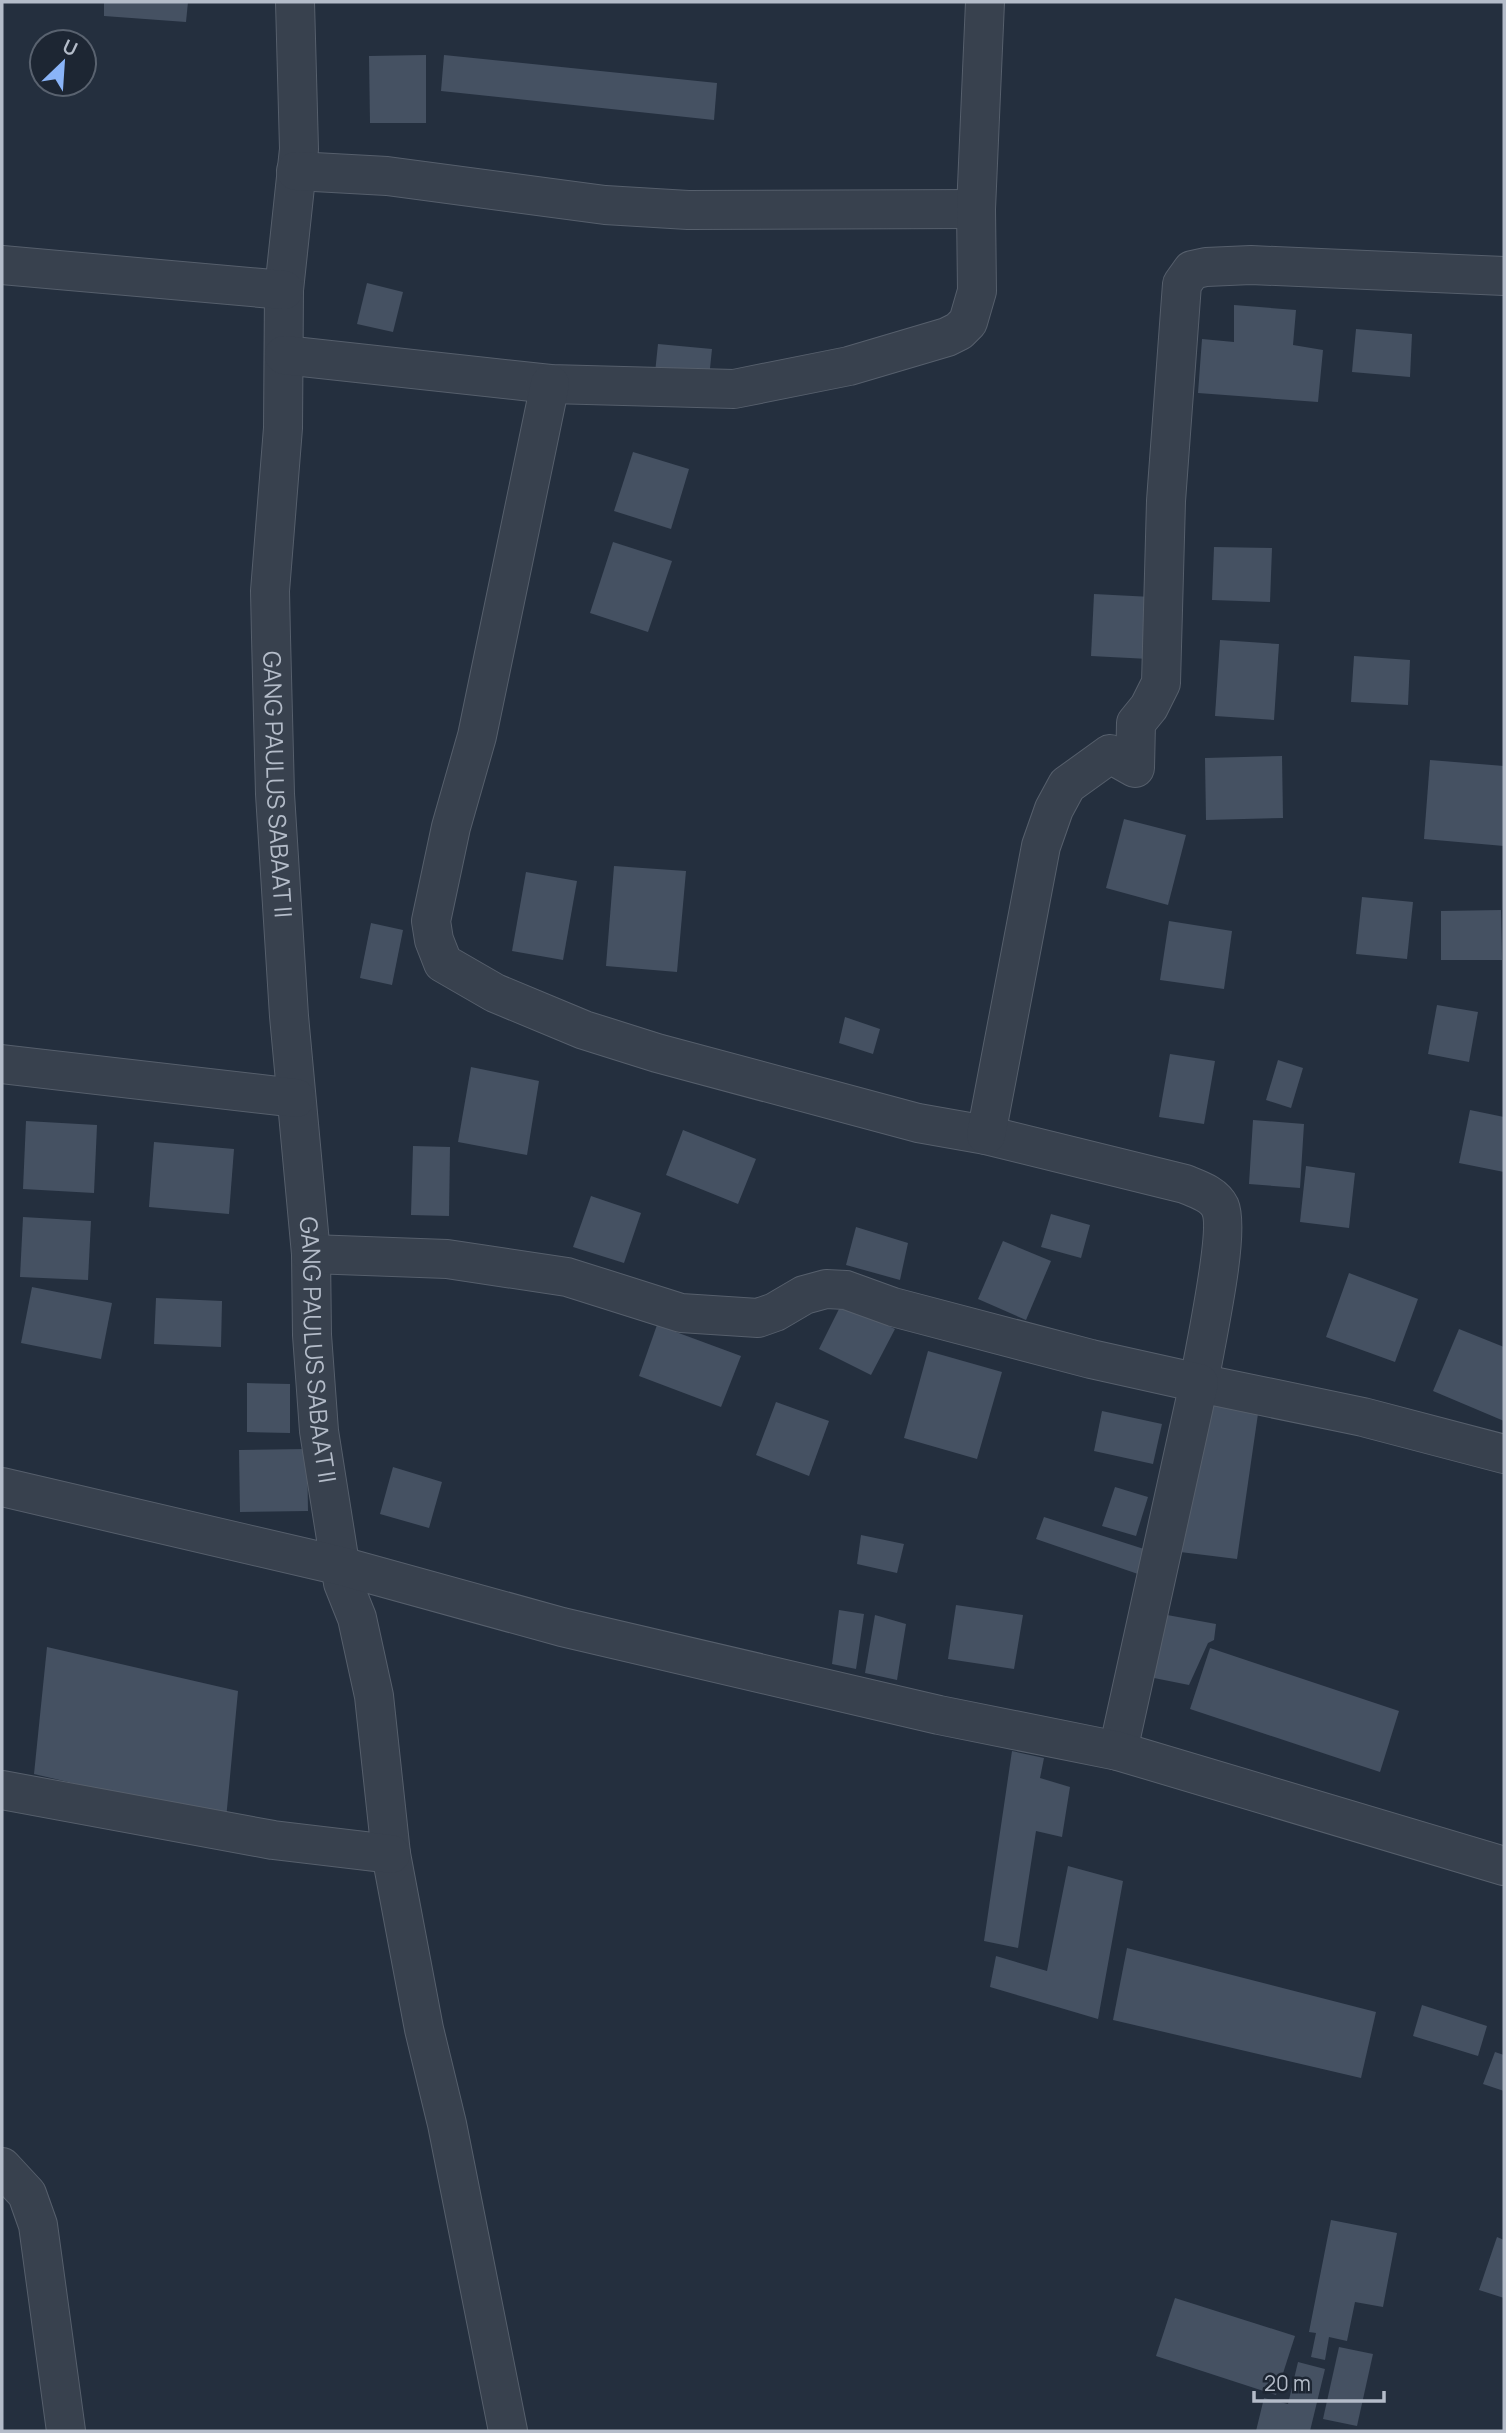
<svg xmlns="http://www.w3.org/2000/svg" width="1506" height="2433" font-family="Manrope,sans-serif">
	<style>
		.building { fill: #455162 }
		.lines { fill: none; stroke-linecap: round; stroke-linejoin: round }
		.minor-casing { stroke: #565f6c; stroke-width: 40 }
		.minor { stroke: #38414e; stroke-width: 38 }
		.labels { text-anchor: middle; stroke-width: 6; stroke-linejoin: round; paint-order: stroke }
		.street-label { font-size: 24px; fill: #b4bcc9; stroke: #1d2633 }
	</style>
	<rect width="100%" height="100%" fill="#242f3e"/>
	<g class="building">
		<path d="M104 2H188L186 22 104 16Z"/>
		<path d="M426 55V123H370L369 56Z"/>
		<path d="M444 55 717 83 714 120 441 91Z"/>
		<path d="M367 283 403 292 393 332 357 324Z"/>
		<path d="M1234 305 1296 310 1293 345 1323 350 1318 402 1198 393 1202 339 1234 342Z"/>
		<path d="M1356 329 1412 334 1410 377 1352 372Z"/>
		<path d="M658 344 712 349 709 378 655 373Z"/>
		<path d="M633 452 689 469 671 529 614 511Z"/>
		<path d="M613 542 672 561 648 632 590 613Z"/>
		<path d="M1214 547 1272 548 1270 602 1212 600Z"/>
		<path d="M1094 594 1152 597 1149 659 1091 656Z"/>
		<path d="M1220 640 1279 644 1274 720 1215 716Z"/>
		<path d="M1354 656 1410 660 1408 705 1351 702Z"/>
		<path d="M1282 756 1283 818 1206 820 1205 758Z"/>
		<path d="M1430 760 1504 766V846L1424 839Z"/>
		<path d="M1124 819 1186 835 1168 905 1106 888Z"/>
		<path d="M614 866 686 871 677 972 606 966Z"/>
		<path d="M526 872 577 881 563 960 512 951Z"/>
		<path d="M1362 897 1413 902 1407 959 1356 954Z"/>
		<path d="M1501 910 1502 960H1441V911Z"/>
		<path d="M1169 921 1232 931 1224 989 1160 980Z"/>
		<path d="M371 923 403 930 392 985 360 978Z"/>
		<path d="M1437 1005 1478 1012 1469 1062 1428 1054Z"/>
		<path d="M845 1017 880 1029 873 1054 839 1043Z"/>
		<path d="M1170 1054 1215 1061 1204 1124 1159 1117Z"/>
		<path d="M1278 1060 1303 1068 1291 1108 1266 1100Z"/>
		<path d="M471 1067 539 1081 527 1155 458 1142Z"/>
		<path d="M1470 1110 1504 1117V1172L1459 1163Z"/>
		<path d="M1253 1120 1304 1124 1300 1188 1249 1184Z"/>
		<path d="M26 1121 97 1125 94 1193 23 1189Z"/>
		<path d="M683 1130 756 1159 738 1204 666 1175Z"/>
		<path d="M154 1142 234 1149 229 1214 149 1207Z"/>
		<path d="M413 1146 450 1147 449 1216 411 1215Z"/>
		<path d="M1306 1166 1355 1173 1349 1228 1300 1222Z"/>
		<path d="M591 1196 641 1213 624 1263 573 1247Z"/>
		<path d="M1051 1214 1090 1225 1081 1258 1041 1247Z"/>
		<path d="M23 1217 91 1221 88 1280 20 1277Z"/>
		<path d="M856 1227 908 1243 900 1280 846 1265Z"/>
		<path d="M1003 1241 1051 1261 1026 1320 978 1299Z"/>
		<path d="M1349 1273 1418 1299 1395 1362 1326 1337Z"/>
		<path d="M32 1287 112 1303 101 1359 21 1343Z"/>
		<path d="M156 1298 222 1301 221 1347 154 1344Z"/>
		<path d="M842 1303 895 1329 871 1375 819 1349Z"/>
		<path d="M657 1325 741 1356 721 1407 639 1376Z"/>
		<path d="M1459 1329 1504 1347V1421L1433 1391Z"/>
		<path d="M928 1351 1002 1372 977 1459 904 1438Z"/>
		<path d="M247 1383 290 1384V1433L247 1432Z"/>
		<path d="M1200 1392 1260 1400 1237 1559 1172 1551Z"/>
		<path d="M776 1402 829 1421 809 1476 756 1455Z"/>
		<path d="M1102 1411 1162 1424 1153 1464 1094 1451Z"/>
		<path d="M307 1449 308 1511 240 1512 239 1450Z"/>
		<path d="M393 1467 442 1482 429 1528 380 1514Z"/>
		<path d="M1115 1487 1148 1497 1136 1536 1102 1526Z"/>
		<path d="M1044 1517 1144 1549 1138 1574 1036 1539Z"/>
		<path d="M861 1535 904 1544 897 1573 857 1564Z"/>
		<path d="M956 1605 1023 1615 1014 1669 948 1659Z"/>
		<path d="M839 1610 864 1614 856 1669 832 1664Z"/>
		<path d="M1151 1612 1216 1624 1214 1640 1208 1643 1189 1685 1139 1675Z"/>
		<path d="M875 1615 906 1624 897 1680 865 1673Z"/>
		<path d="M47 1647 238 1691 226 1819 34 1774Z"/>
		<path d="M1210 1648 1399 1711 1380 1772 1190 1709Z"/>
		<path d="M1012 1751 1044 1758 1040 1778 1070 1787 1062 1837 1036 1831 1018 1948 984 1941Z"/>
		<path d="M1068 1866 1123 1881 1098 2019 990 1987 996 1956 1047 1971Z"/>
		<path d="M1127 1948 1376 2012 1361 2078 1113 2020Z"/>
		<path d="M1422 2005 1487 2026 1478 2056 1413 2036Z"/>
		<path d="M1495 2052 1504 2055V2091L1483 2084Z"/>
		<path d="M1331 2220 1397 2233 1383 2307 1355 2302 1347 2341 1329 2337 1325 2360 1311 2357 1316 2333 1309 2332Z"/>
		<path d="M1497 2237 1504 2240V2298L1479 2290Z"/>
		<path d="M1175 2298 1295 2336 1276 2395 1156 2356Z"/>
		<path d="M1339 2347 1373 2354 1357 2426 1323 2419Z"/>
		<path d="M1298 2362 1325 2369 1310 2431H1256L1264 2398 1288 2404Z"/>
	</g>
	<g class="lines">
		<defs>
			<g id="minor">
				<path id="s1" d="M295 2 299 149 284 290 283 428 270 591 271 637 275 794 289 1016 311 1254 312 1335 319 1431 343 1583 357 1618 374 1696 391 1854 424 2029 447 2124 508 2431"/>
				<path d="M296 171 387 176 605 205 688 210 976 209"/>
				<path d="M2 265 284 290"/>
				<path d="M284 355 550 384 734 389 849 366 947 337 959 331 968 322 977 291 976 209 985 2"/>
				<path d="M550 384 477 736 451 827 431 921 434 940 443 963 495 993 584 1030 657 1053 918 1123 986 1135 1185 1184C1197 1189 1214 1194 1220 1207 1231 1232 1204 1350 1199 1383L1363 1417 1504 1454"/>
				<path d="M2 1064 296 1098"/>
				<path d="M986 1135 1041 846 1054 809 1067 785 1110 754 1135 768 1136 723 1149 707 1161 683 1166 501 1182 284 1192 270 1206 267 1251 265 1504 276"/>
				<path d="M311 1254 447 1259 567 1277 681 1313 758 1318 775 1312 804 1295 826 1289 846 1290 893 1307 1091 1359 1199 1383 1118 1751"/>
				<path d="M2 1487 341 1566 562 1627 939 1715 1118 1751 1504 1866"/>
				<path d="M2 1790 273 1840 391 1854"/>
				<path d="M2 2167 27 2194 38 2225 66 2431"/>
			</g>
		</defs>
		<use href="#minor" class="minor-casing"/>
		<use href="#minor" class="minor"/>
	</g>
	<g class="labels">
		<g class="street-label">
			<text dy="8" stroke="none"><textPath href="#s1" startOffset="784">GANG PAULUS SABAAT II</textPath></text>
			<text dy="8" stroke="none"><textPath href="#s1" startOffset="1351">GANG PAULUS SABAAT II</textPath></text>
		</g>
	</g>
	<rect width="1506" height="2433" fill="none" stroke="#b4bcc9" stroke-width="7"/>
	<g transform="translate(63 63) rotate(25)"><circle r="33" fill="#1d2633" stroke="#59626f" stroke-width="2"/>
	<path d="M0-5L12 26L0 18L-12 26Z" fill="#8ab4f8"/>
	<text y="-10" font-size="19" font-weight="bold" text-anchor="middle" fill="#b4bcc9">U</text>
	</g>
	<path d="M1254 2391v10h130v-10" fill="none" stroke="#b4bcc9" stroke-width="3.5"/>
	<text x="1264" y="2391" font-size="21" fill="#b4bcc9" stroke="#1d2633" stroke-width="5" paint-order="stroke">20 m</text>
</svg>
